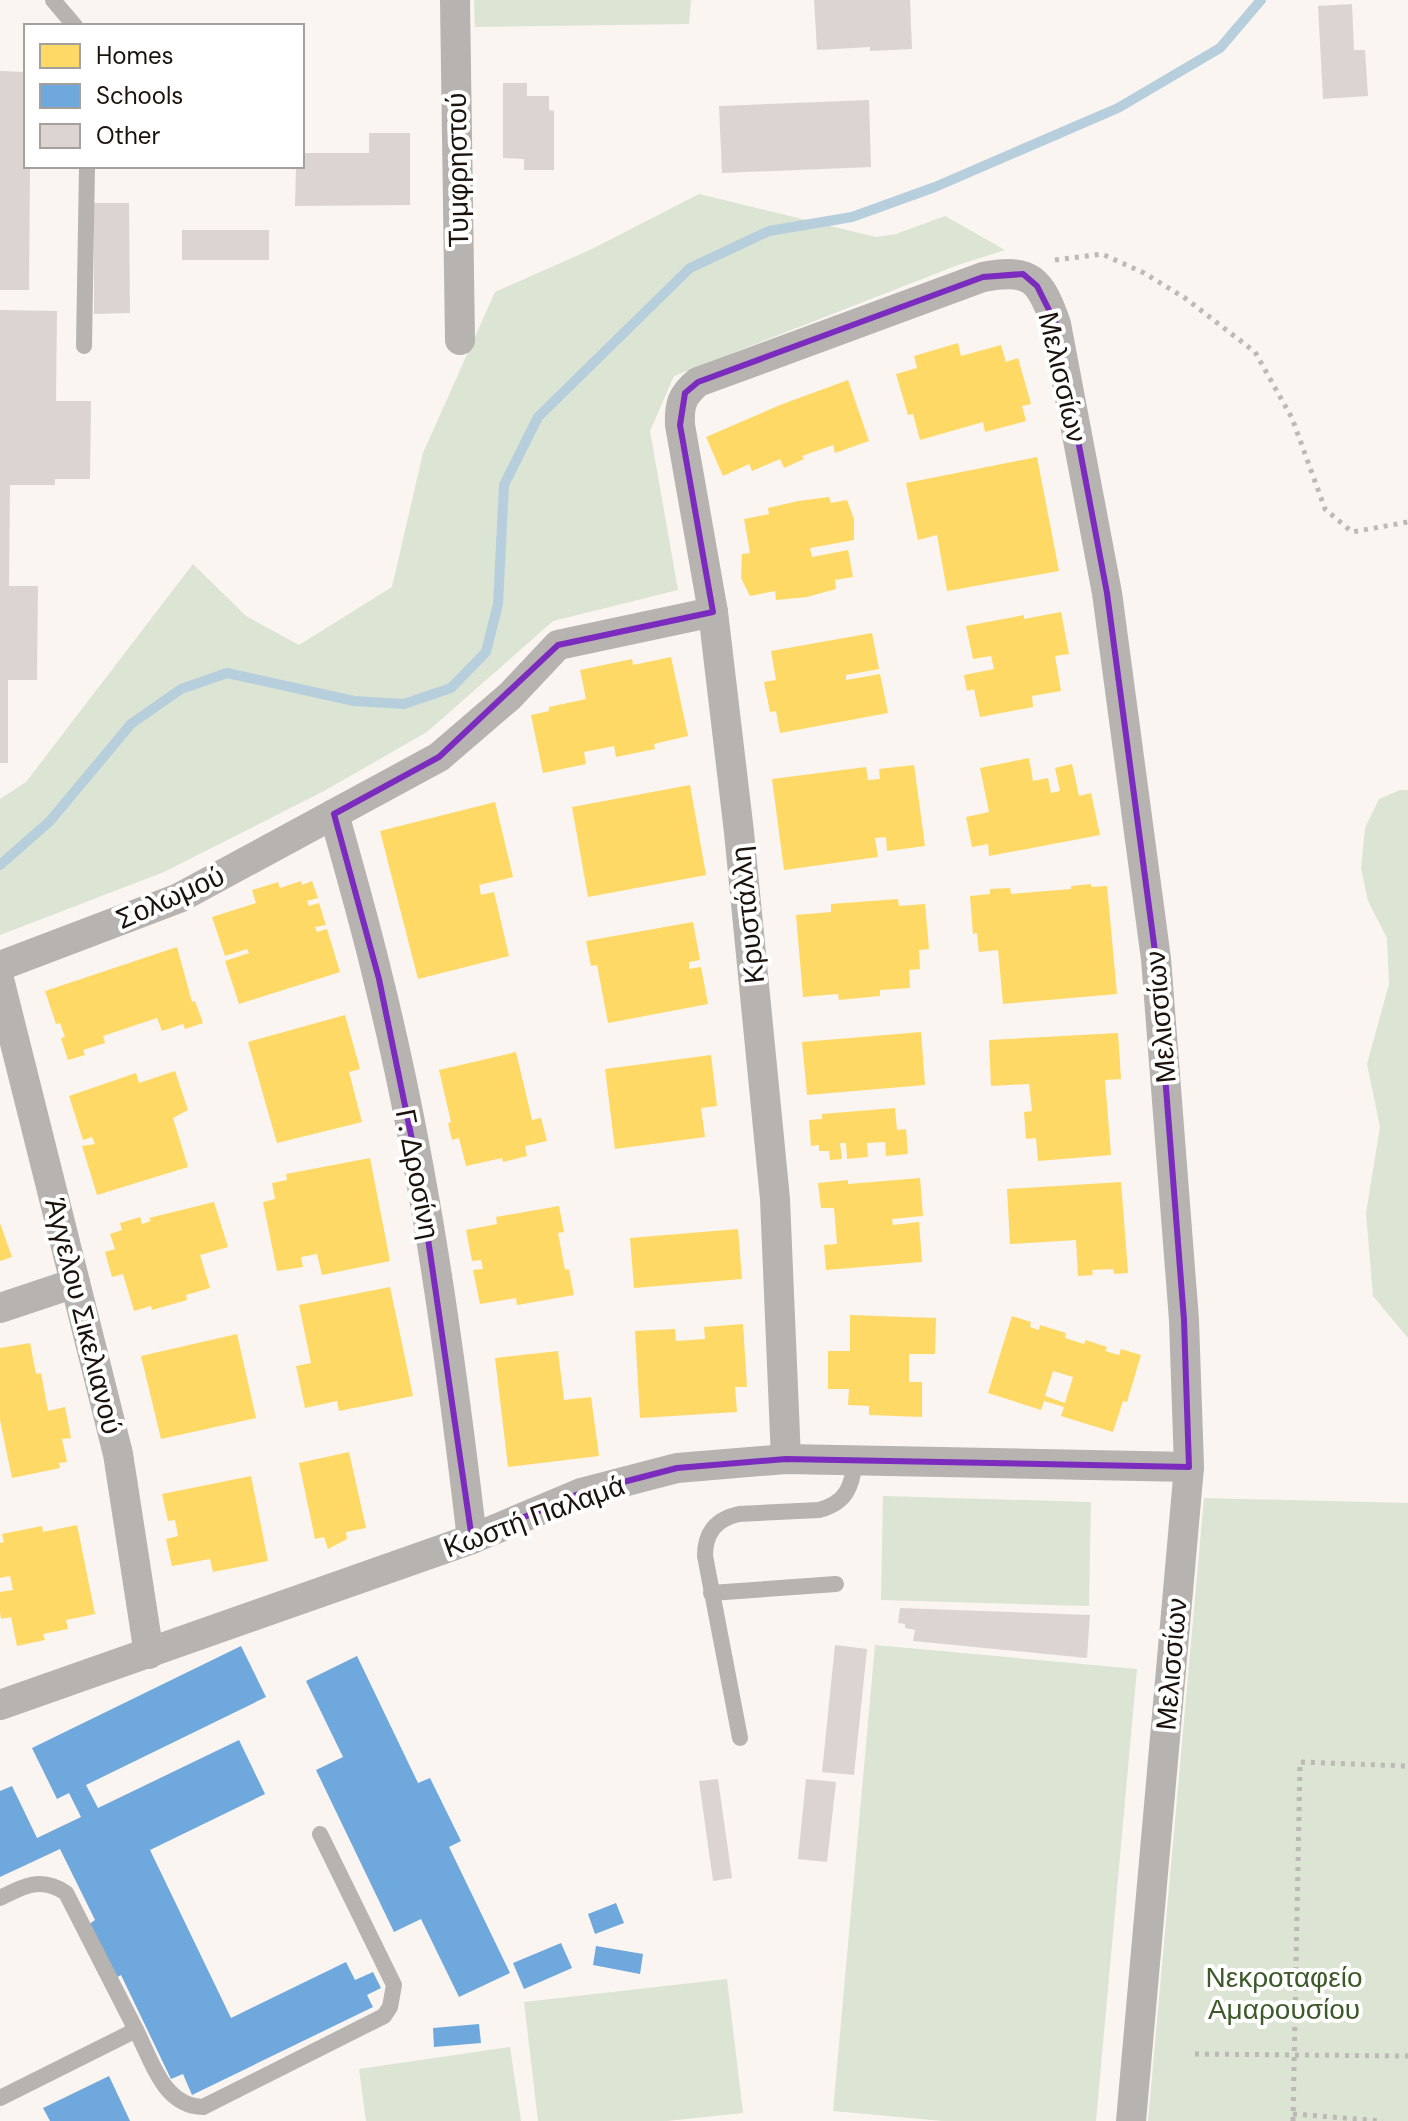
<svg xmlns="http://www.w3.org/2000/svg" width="1408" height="2121" font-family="'DM Sans',sans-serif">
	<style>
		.green { fill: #dce4d3 }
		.homes { fill: #ffd966; fill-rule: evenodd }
		.schools { fill: #6fa8dc }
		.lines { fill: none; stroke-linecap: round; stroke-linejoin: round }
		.stream { stroke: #b7cfdd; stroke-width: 10 }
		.building { fill: #dcd4d0 }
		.path { stroke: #bcb9b6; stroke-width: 5; stroke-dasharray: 4 6; stroke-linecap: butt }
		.lane { stroke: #b6b3b0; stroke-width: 16 }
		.street { stroke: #b6b3b0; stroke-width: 30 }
		.marked { fill: none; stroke: #7b2cbf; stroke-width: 6; stroke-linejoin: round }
		.labels { text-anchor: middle; stroke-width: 8; stroke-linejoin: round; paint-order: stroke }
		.street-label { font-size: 28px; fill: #1a120b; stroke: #fff }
		.park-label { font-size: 28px; fill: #3d592a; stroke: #fff }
	</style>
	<rect width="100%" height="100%" fill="#faf5f1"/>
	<g class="green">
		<path d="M474 0H691L689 24 475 27Z"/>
		<path d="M699 194 876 237 896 234 945 216 1005 250 958 265 674 376 650 431 678 590 553 621 427 732 324 791 164 872 0 935V799L26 782 193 564 246 616 299 645 392 587 423 453 495 292 592 249Z"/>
		<path d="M1400 790H1408V1338L1373 1296 1366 1213 1380 1127 1367 1064 1389 984 1387 938 1368 901 1361 868 1365 828 1379 799Z"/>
		<path d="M883 1496 1091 1502 1089 1606 881 1600Z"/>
		<path d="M1204 1498 1408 1503V2121H1148Z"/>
		<path d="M875 1645 1137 1669 1096 2121H943L833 2111Z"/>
		<path d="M727 1979 743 2113 667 2121H538L524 2002Z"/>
		<path d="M510 2047 521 2121H366L359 2069Z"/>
	</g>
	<g class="homes">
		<path d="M958 343 961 356 1001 345 1006 362 1018 358 1031 404 1022 406 1026 421 985 432 983 422 920 440 913 414 908 415 896 374 917 368 914 356Z"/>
		<path d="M848 380 869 441 835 453 833 445 802 456 804 459 784 468 780 459 752 471 749 464 723 476 706 437 780 405Z"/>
		<path d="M1037 457 1059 571 947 591 937 535 918 540 906 483Z"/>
		<path d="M829 497 831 503 847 500 854 519V540L810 548 812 557 848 550 853 577 835 580 836 589 807 597 776 600 775 591 750 596 741 578 742 554 750 553 744 519 769 514 768 508 798 501Z"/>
		<path d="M1061 612 1069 654 1055 656 1061 691 1032 696 1033 707 980 717 974 689 967 691 964 675 994 669 991 656 973 659 966 626 1024 615V619Z"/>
		<path d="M872 633 879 669 846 675V680L880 674 888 713 780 733 776 711 770 712 764 682 776 680 771 651Z"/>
		<path d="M671 657 688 736 654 744 655 749 616 757 614 746 584 752 586 764 543 773 531 715 549 711V707L586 699 580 670 632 659 633 665Z"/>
		<path d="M1029 758 1033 781 1048 778 1051 793 1060 791 1055 768 1072 764 1079 796 1091 793 1100 835 989 856 988 844 972 847 966 817 989 812 980 768Z"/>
		<path d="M914 765 925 846 887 851 886 837 875 838 878 857 784 870 772 779 866 767 868 780 880 779 879 769Z"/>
		<path d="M690 785 706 875 588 897 572 807Z"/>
		<path d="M495 802 513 877 479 885 481 895 494 892 509 956 418 979 380 831Z"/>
		<path d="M301 881 302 885 312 881 318 898 307 901 309 906 319 903 326 925 315 927 317 932 327 929 340 972 239 1004 225 961 249 953 247 949 225 956 212 917 256 903 252 890 278 882 280 888Z"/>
		<path d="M1091 884V887L1107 886 1117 994 1003 1004 998 950 979 952 977 933 973 934 970 896 990 894V889L1010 888 1011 894 1071 889V886Z"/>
		<path d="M898 899 899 906 925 904 929 949 919 950 920 969 909 970 910 988 880 990V996L839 1000 838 994 803 997 796 915 831 912V904Z"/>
		<path d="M693 922 700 960 689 962V969L701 967 708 1004 608 1023 597 965 591 966 586 941Z"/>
		<path d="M177 947 192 1002 195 1001 203 1023 185 1029 183 1024 162 1031 157 1018 103 1036 105 1043 83 1050 85 1055 68 1060 61 1038 65 1037 60 1023 56 1024 45 991Z"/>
		<path d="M345 1015 360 1069 349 1072 362 1122 277 1143 248 1042Z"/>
		<path d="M921 1032 925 1085 807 1095 802 1042Z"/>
		<path d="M1118 1033 1121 1079 1105 1080 1111 1155 1038 1161 1036 1138 1026 1139 1024 1112 1032 1111 1029 1084 991 1086 989 1040Z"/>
		<path d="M516 1052 532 1120 541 1118 547 1141 525 1146 527 1156 503 1162 502 1158 466 1166 459 1138 452 1140 448 1123 451 1122 439 1070Z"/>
		<path d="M711 1055 717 1106 701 1108 705 1137 615 1149 605 1069Z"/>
		<path d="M175 1071 188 1110 173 1118 188 1167 97 1195 82 1146 95 1144 92 1137 83 1140 69 1096 136 1073 139 1083Z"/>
		<path d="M895 1108 897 1130 906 1129 908 1154 886 1156 885 1142 867 1143 868 1157 847 1159 846 1143H840L842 1159 830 1160 829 1151H819V1145L811 1146 809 1120 822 1119V1114Z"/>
		<path d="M370 1158 390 1261 322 1275 317 1254 301 1257 303 1267 277 1271 263 1202 275 1199 272 1183 287 1180 286 1174Z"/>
		<path d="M920 1178 923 1216 892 1219 893 1225 919 1222 922 1262 826 1270 824 1245 837 1244 834 1208H821L818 1183 848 1180V1184Z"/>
		<path d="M1121 1182 1128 1273 1114 1274 1113 1269 1092 1270 1093 1275 1078 1276 1076 1240 1010 1244 1007 1189Z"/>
		<path d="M214 1202 228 1247 200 1255 210 1288 186 1295 187 1300 152 1310 151 1306 134 1311 123 1274 112 1277 105 1252 115 1249 110 1234 122 1230 120 1223 140 1217 142 1224 151 1221 149 1218Z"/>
		<path d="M559 1206 564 1232 558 1233 565 1270 569 1269 574 1295 517 1305 516 1298 480 1304 473 1270 483 1269 481 1260 472 1261 466 1230 497 1224 496 1217Z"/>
		<path d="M0 1223 12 1257 0 1261Z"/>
		<path d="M738 1229 742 1279 634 1288 630 1238Z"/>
		<path d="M390 1287 413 1396 339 1411 337 1401 305 1408 296 1366 311 1363 299 1305Z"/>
		<path d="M850 1315 936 1318 935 1354H909V1382H922V1417L869 1415V1406L848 1405 849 1389H828V1351H850Z"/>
		<path d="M1012 1316 1031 1322 1030 1327 1039 1330 1040 1325 1066 1333 1065 1338 1084 1344 1086 1340 1107 1347 1105 1351 1119 1355 1121 1349 1141 1355 1127 1402 1123 1401 1113 1432 1061 1416 1064 1407 1044 1401 1041 1410 988 1393ZM1053 1371 1073 1377 1065 1403 1045 1396Z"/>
		<path d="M743 1324 747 1387H735L737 1412 640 1418 635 1331 675 1329 676 1341 705 1339 704 1327Z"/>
		<path d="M237 1334 256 1418 161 1439 141 1356Z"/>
		<path d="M30 1343 36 1374 41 1373 48 1411 65 1407 71 1438 62 1439 67 1462 59 1463 60 1468 12 1478 0 1420V1348Z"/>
		<path d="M558 1351 564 1400 591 1397 599 1456 508 1467 495 1358Z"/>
		<path d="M349 1452 366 1528 346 1532 347 1539 328 1549 324 1537 315 1539 299 1463Z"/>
		<path d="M251 1476 268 1561 213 1572 210 1559 172 1566 166 1539 178 1536 175 1520 168 1521 162 1494Z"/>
		<path d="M77 1525 95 1614 66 1620 68 1629 43 1634 45 1640 17 1646 11 1617 1 1619 0 1612V1592L13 1590 10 1576 0 1578V1543L4 1542 2 1534 42 1526 43 1532Z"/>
	</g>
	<g class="schools">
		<path d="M241 1646 266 1697 86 1785 98 1808 239 1740 265 1794 150 1850 231 2018 346 1962 355 1980 373 1972 381 1988 367 1995 373 2007 192 2095 183 2074 171 2079 121 1975 114 1979 88 1925 95 1920 60 1849 0 1877V1791L12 1786 37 1838 81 1817 69 1793 57 1799 32 1748Z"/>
		<path d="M357 1656 418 1783 430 1778 461 1841 449 1847 510 1973 459 1997 421 1919 394 1932 316 1770 343 1757 306 1681Z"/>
		<path d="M616 1903 624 1923 595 1934 588 1914Z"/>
		<path d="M561 1943 572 1968 524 1989 513 1963Z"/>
		<path d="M596 1946 643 1954 640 1974 593 1965Z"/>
		<path d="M479 2024 481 2043 434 2047 433 2028Z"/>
		<path d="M109 2076 130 2121H50L43 2108Z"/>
	</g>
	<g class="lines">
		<path class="stream" d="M0 865 50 821 131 724 181 689 227 673 354 701 404 704 451 688 486 652 498 604 504 485 538 417 690 268 769 231 852 217 935 187 1118 108 1220 48 1261 0"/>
	</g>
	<g class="building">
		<path d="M814 0H910L912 49 870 51V47L817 50Z"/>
		<path d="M1352 4 1354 50H1365L1368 96 1323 99 1318 6Z"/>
		<path d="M0 71 26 72V166H30L29 290H0Z"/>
		<path d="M503 83H527V96H549V110L554 111V170H524V159L503 158Z"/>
		<path d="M869 100 871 167 722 173 719 106Z"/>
		<path d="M369 133H410V205L295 206 296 166H302V153H369Z"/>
		<path d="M94 203H129L130 313 94 314Z"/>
		<rect x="182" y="230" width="87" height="30"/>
		<path d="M0 310 57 311 56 401H91L90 479H55V485H10L9 586H38L37 680H8V763H0Z"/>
		<path d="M900 1608 1090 1615 1087 1658 913 1641 915 1630 905 1628V1624L898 1623Z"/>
		<path d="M835 1645 867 1649 854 1775 822 1772Z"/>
		<path d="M718 1779 732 1878 713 1881 699 1781Z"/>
		<path d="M806 1779 836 1782 827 1862 798 1859Z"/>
	</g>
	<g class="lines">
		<g class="path">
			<path d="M1055 260 1102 254 1144 273 1185 298 1255 352 1292 418 1325 509 1352 532 1408 522"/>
			<path d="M1195 2054 1408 2056"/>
			<path d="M1293 2114 1383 2121"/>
			<path d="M1293 2121 1300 1762 1408 1766"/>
		</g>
		<g class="lane">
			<path d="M53 0 75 26"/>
			<path d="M84 346 87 166"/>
			<path d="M711 1593 836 1584"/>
			<path d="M740 1738 705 1556C705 1533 716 1519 739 1514L819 1510C846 1503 852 1487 855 1461"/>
			<path d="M0 1898C23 1886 42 1876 66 1893L136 2030 0 2098"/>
			<path d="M136 2030C152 2061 163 2106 203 2107L384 2016 390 2007 394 1985 320 1834"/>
		</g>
		<g class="street">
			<path d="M455 0 460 340"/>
			<path d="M334 814C349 868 365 923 378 978 424 1162 450 1351 472 1539"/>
			<path d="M0 966 179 898 439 757 510 696 558 645 713 612"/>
			<path d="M0 983 118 1454 149 1654"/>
			<path d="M0 1308 75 1283"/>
			<path d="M786 1459 775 1199 739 832 713 612 680 425C679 405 682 395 698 382L983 277C1031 268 1040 279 1056 324L1107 593 1156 959 1184 1320 1189 1467 1131 2121"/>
			<path d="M0 1705 472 1539 581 1493 677 1468 786 1459 1189 1467"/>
		</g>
	</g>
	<path class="marked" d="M1023 274 1037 286 1056 324 1107 593 1156 959 1184 1320 1189 1467 786 1459 677 1468 581 1493 472 1539 417 1164 379 979 334 814 439 757 558 645 713 612 680 425 685 393 698 382 983 277Z"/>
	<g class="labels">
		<g class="street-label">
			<text transform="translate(457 170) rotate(-91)" y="10">Τυμφρηστού</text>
			<text transform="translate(1063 377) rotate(77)" y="10">Μελισσίων</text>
			<text transform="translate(170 897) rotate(-24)" y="10">Σολωμού</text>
			<text transform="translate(747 915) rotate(-96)" y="10">Κρυστάλλη</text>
			<text transform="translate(1160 1017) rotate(-95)" y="10">Μελισσίων</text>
			<text transform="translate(418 1174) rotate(79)" y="10">Γ. Δροσίνη</text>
			<text transform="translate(84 1316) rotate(76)" y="10">Άγγελου Σικελιανού</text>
			<text transform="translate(534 1516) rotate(-20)" y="10">Κωστή Παλαμά</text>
			<text transform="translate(1171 1664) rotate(-85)" y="10">Μελισσίων</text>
		</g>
		<g class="park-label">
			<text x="1284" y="1987">Νεκροταφείο<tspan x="1284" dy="32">Αμαρουσίου</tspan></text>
		</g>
	</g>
	<rect x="24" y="24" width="280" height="144" fill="#ffffff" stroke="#a3a09d" stroke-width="2"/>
	<rect x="40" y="44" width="40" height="24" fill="#ffd966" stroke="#a3a09d" stroke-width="2"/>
	<text x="96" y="64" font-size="24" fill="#1a120b">Homes</text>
	<rect x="40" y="84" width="40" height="24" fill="#6fa8dc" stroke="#a3a09d" stroke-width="2"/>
	<text x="96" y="104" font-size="24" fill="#1a120b">Schools</text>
	<rect x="40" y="124" width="40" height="24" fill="#dcd4d0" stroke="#a3a09d" stroke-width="2"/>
	<text x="96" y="144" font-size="24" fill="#1a120b">Other</text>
</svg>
